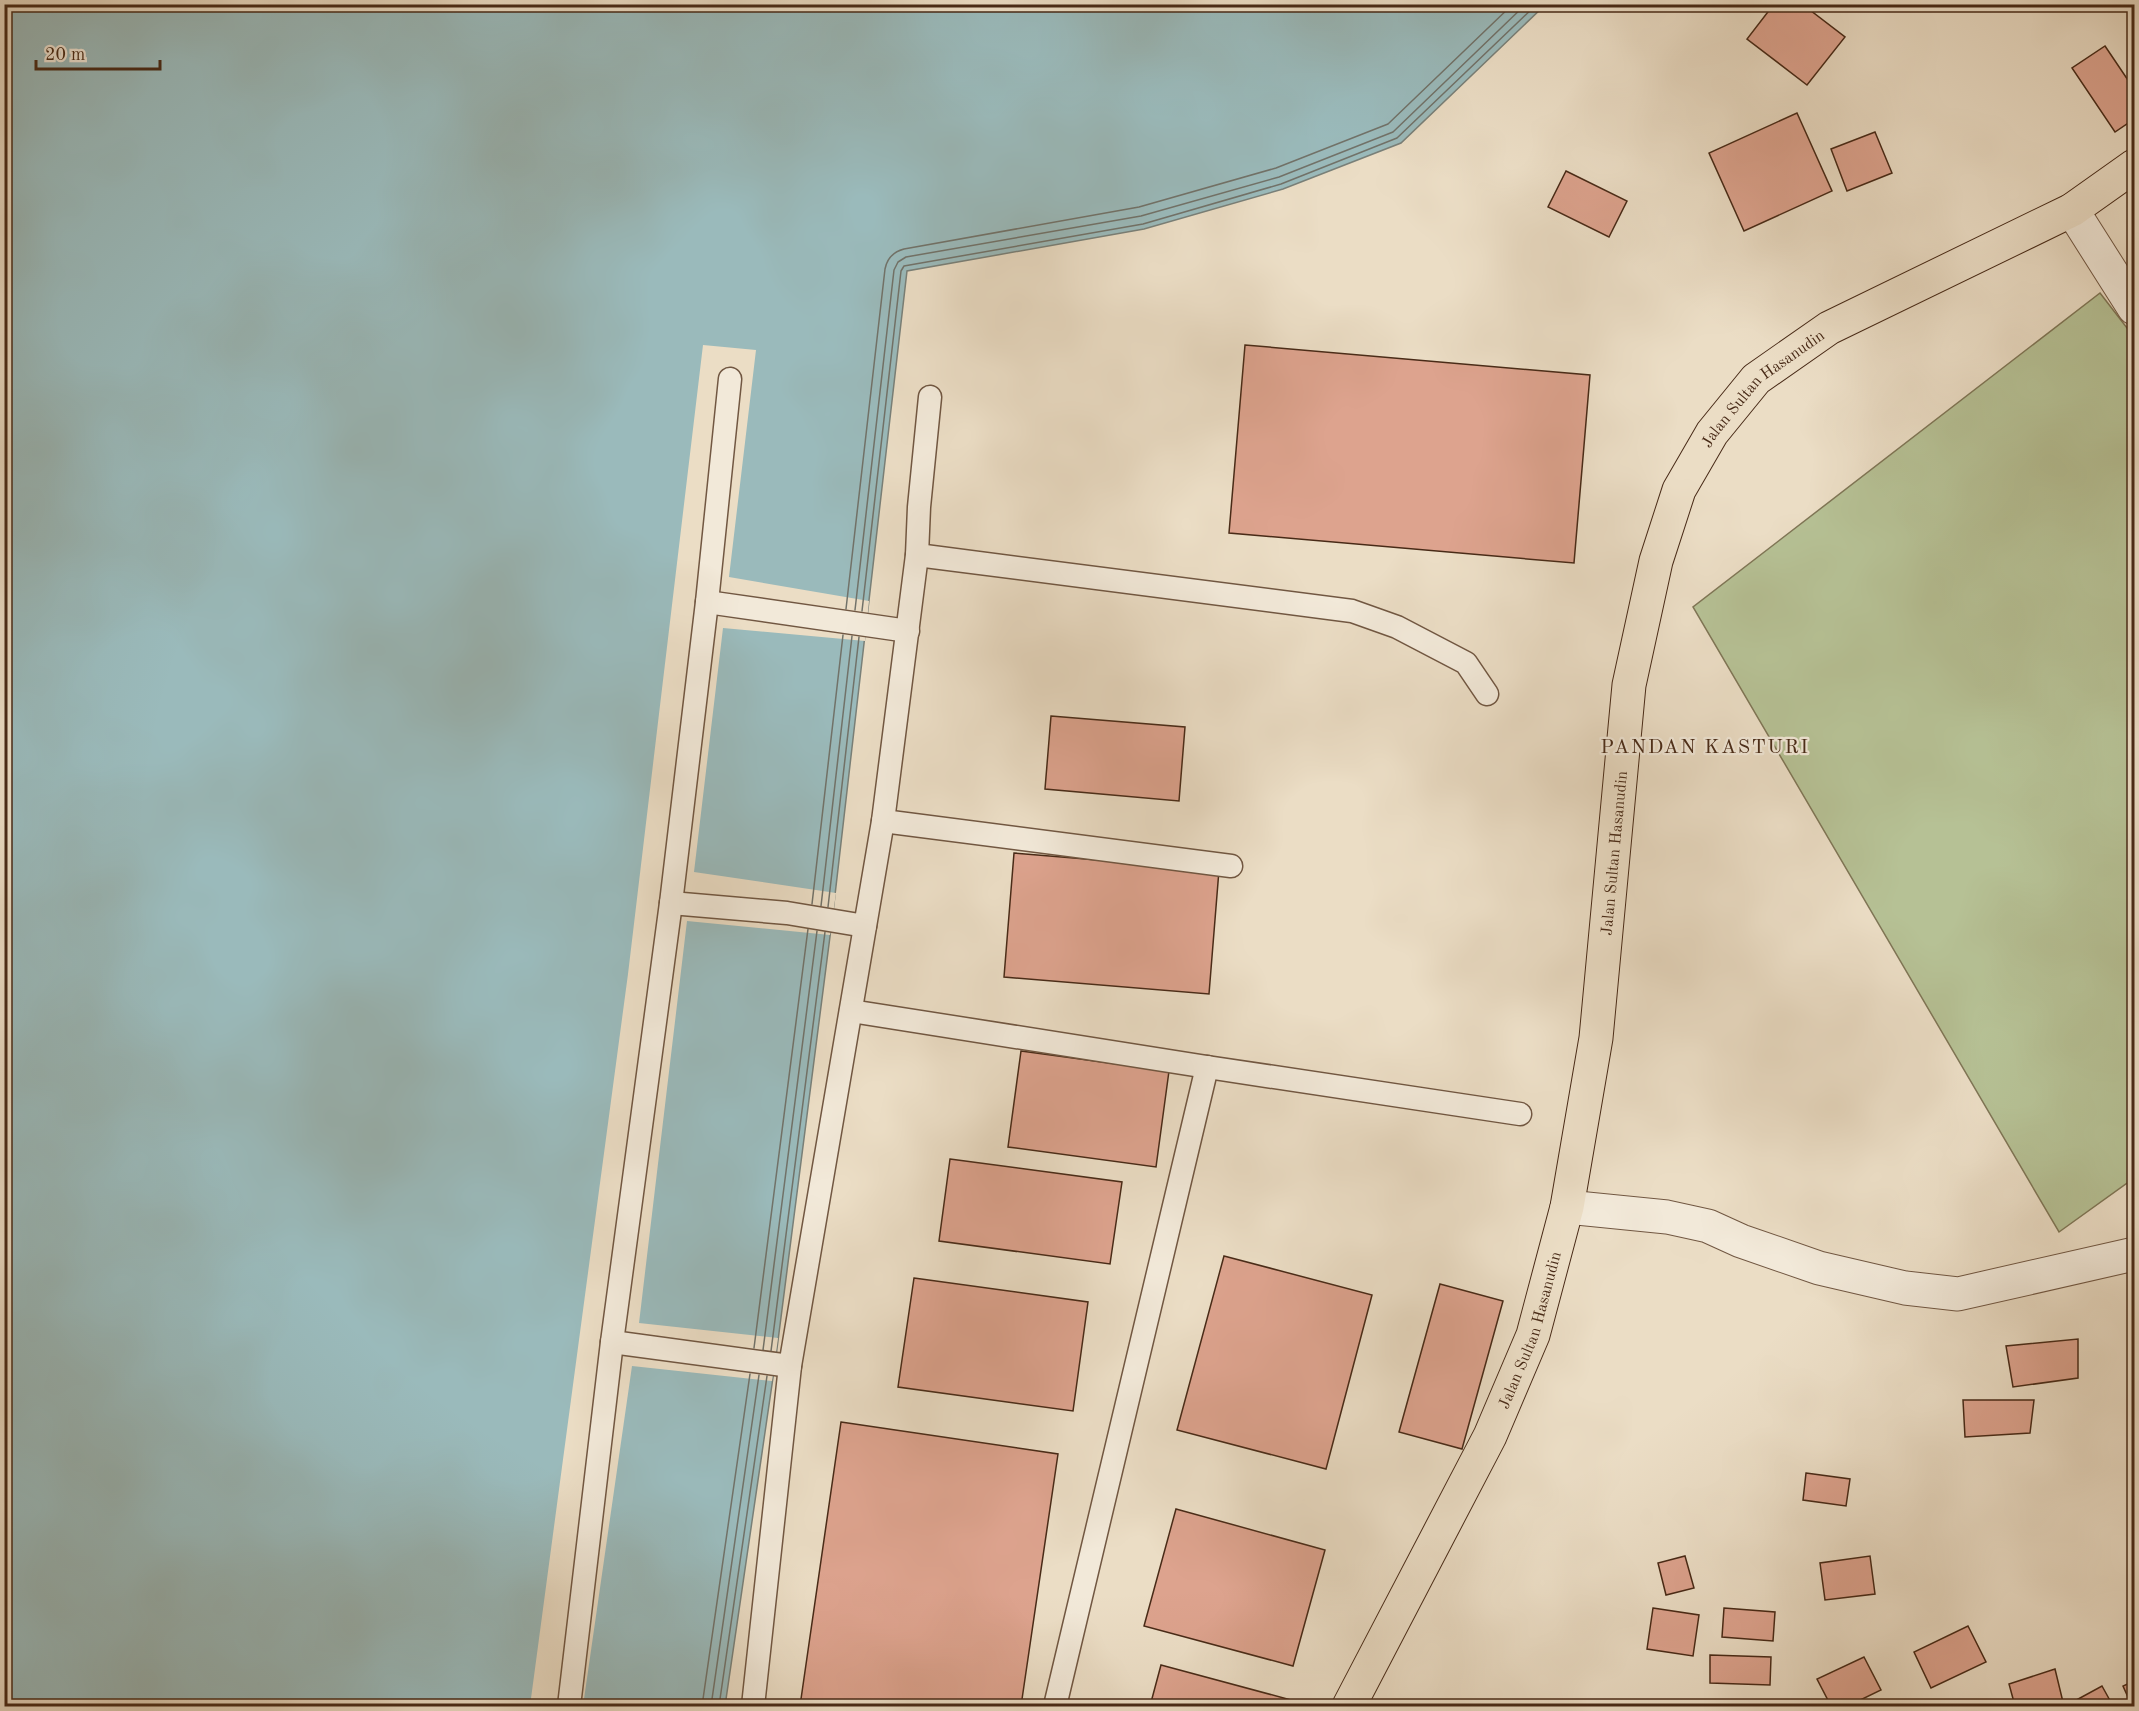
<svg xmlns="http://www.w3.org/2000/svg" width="2139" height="1711" font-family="'Old Standard TT',serif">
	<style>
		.green { fill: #b6c195; stroke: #7f7656; stroke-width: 1.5 }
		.water { fill: #9ababb; stroke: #798079; stroke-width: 1.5 }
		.pier { fill: #ebddc5 }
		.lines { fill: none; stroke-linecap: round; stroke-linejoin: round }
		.shore { stroke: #717269; stroke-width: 1.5 }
		.building { fill: #dda38e; stroke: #482a17; stroke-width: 1.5 }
		.lane-casing { stroke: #715742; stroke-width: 25 }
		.street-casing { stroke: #715742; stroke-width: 35 }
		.highway-casing { stroke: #482a17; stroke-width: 35 }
		.lane { stroke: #f2e9d9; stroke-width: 22 }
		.street { stroke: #f2e9d9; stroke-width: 33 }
		.highway { stroke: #ebddc5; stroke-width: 33 }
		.labels { text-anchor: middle; stroke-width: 4.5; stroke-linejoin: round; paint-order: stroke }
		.street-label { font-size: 16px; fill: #482a17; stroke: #f2e9d9 }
		.quarter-label { font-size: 20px; letter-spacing: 1.5px; fill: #482a17; stroke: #f2e9d9 }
	</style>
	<rect width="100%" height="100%" fill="#ebddc5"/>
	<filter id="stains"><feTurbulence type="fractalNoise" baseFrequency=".00333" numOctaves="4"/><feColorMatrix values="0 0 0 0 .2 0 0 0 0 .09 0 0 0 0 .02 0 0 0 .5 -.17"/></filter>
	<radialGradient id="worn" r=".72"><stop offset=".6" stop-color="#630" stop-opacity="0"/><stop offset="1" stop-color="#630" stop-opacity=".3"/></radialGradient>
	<path class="green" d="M2100 293 2134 337V1178L2059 1232 1693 607Z"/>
	<path class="water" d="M5 5H1545L1401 143 1283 189 1144 229 907 271 832 921 775 1364 725 1706H5Z"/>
	<path class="pier" d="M703 345 756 350 729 577 869 601 865 641 723 628 694 872 836 893 830 935 687 921 639 1323 778 1338 772 1381 632 1366 583 1706H530L628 974Z"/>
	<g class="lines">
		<g class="shore">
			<path d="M846 609 885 269C887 258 893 252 904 249L1139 207 1276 168 1388 124 1513 4"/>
			<path d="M855 610 894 270 898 262 906 257 1141 216 1279 177 1393 132 1526 4"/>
			<path d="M862 611 901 271 904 266 1143 224 1281 184 1397 138 1537 4"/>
			<path d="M812 904 843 635"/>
			<path d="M821 906 852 636"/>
			<path d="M828 907 859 637"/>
			<path d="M754 1348 808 929"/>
			<path d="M763 1350 817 931"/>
			<path d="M771 1351 825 932"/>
			<path d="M702 1706 750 1374"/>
			<path d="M711 1706 759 1375"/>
			<path d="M719 1706 767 1376"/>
		</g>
	</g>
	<g class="building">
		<path d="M1774 4H1802L1845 37 1807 85 1747 39Z"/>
		<path d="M2105 46 2134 89V119L2115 132 2072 68Z"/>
		<path d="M1797 113 1832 191 1744 231 1709 153Z"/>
		<path d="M1875 132 1892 173 1847 191 1831 149Z"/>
		<path d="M1566 171 1627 201 1609 237 1548 207Z"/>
		<path d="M1245 345 1590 375 1574 563 1229 533Z"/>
		<path d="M1051 716 1185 727 1179 801 1045 789Z"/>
		<path d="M1014 853 1219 870 1209 994 1004 977Z"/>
		<path d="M1021 1051 1169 1071 1156 1167 1008 1147Z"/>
		<path d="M950 1159 1122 1182 1110 1264 939 1241Z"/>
		<path d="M1224 1256 1372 1295 1326 1469 1177 1430Z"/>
		<path d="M914 1278 1088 1302 1073 1411 898 1387Z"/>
		<path d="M1440 1284 1503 1301 1462 1449 1399 1432Z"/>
		<path d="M2078 1339V1378L2013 1387 2006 1346Z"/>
		<path d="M1963 1400H2034L2030 1433 1965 1437Z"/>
		<path d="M841 1422 1058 1454 1021 1706H800Z"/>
		<path d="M1806 1473 1850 1479 1846 1506 1803 1500Z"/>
		<path d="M1176 1509 1325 1550 1293 1666 1144 1626Z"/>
		<path d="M1685 1556 1694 1588 1666 1595 1658 1563Z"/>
		<path d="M1870 1556 1875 1594 1825 1600 1820 1563Z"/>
		<path d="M1653 1608 1699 1615 1693 1656 1647 1649Z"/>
		<path d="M1724 1608 1775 1612 1773 1641 1722 1637Z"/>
		<path d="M1968 1626 1986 1662 1931 1688 1914 1652Z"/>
		<path d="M1710 1655 1771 1657 1770 1685 1710 1683Z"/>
		<path d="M1864 1657 1881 1690 1848 1706H1831L1817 1679Z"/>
		<path d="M1161 1665 1291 1700 1289 1706H1150Z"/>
		<path d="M2055 1669 2063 1702 2053 1706H2015L2009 1684Z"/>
		<path d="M2134 1681V1706H2132L2123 1686Z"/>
		<path d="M2102 1686 2113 1706H2071L2069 1704Z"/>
	</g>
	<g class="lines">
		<defs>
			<g id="lane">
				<path d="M917 555 1352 611 1397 627 1466 663 1487 694"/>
				<path d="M707 602 908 631"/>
				<path d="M883 821 1231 866"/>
				<path d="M671 903 787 913 865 926"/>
				<path d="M851 1011 1207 1067 1520 1114"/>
				<path d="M612 1342 790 1366"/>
				<path d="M569 1706 612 1342 671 903 707 602 730 379"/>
				<path d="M753 1706 790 1366 883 821 917 555 919 507 930 397"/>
				<path d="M1055 1706 1207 1067"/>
			</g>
			<g id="street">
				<path d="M2072 210 2134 308"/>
				<path d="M1567 1207 1667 1217 1708 1226 1741 1241 1819 1268 1905 1288 1958 1294 2134 1254"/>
			</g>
			<g id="highway">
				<path id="s1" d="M1349 1706 1490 1436 1533 1335 1567 1207 1596 1038 1629 685 1656 561 1679 490 1712 433 1756 379 1829 328 2072 210 2134 166"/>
			</g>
		</defs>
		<use href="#lane" class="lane-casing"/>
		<use href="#street" class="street-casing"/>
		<use href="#highway" class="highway-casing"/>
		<use href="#lane" class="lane"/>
		<use href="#street" class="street"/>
		<use href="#highway" class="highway"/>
	</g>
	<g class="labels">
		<g class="street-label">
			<text dy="6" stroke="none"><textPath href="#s1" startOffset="1408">Jalan Sultan Hasanudin</textPath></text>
			<text dy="6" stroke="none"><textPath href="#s1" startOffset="904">Jalan Sultan Hasanudin</textPath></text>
			<text dy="6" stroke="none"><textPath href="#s1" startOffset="418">Jalan Sultan Hasanudin</textPath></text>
		</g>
		<g class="quarter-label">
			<text x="1705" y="753">PANDAN KASTURI</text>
		</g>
	</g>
	<rect width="2139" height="1711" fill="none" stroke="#ebddc5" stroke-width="24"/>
	<rect x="6" y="6" width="2127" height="1699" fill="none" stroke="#482a17" stroke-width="3"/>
	<rect x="12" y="12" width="2115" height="1687" fill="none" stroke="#482a17" stroke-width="1.5"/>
	<path d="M36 60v9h124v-9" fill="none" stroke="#482a17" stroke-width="3"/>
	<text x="45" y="60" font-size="18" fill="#482a17" stroke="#f2e9d9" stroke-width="4.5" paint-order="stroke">20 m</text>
	<rect width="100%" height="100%" filter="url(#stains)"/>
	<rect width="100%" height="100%" fill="url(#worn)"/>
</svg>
